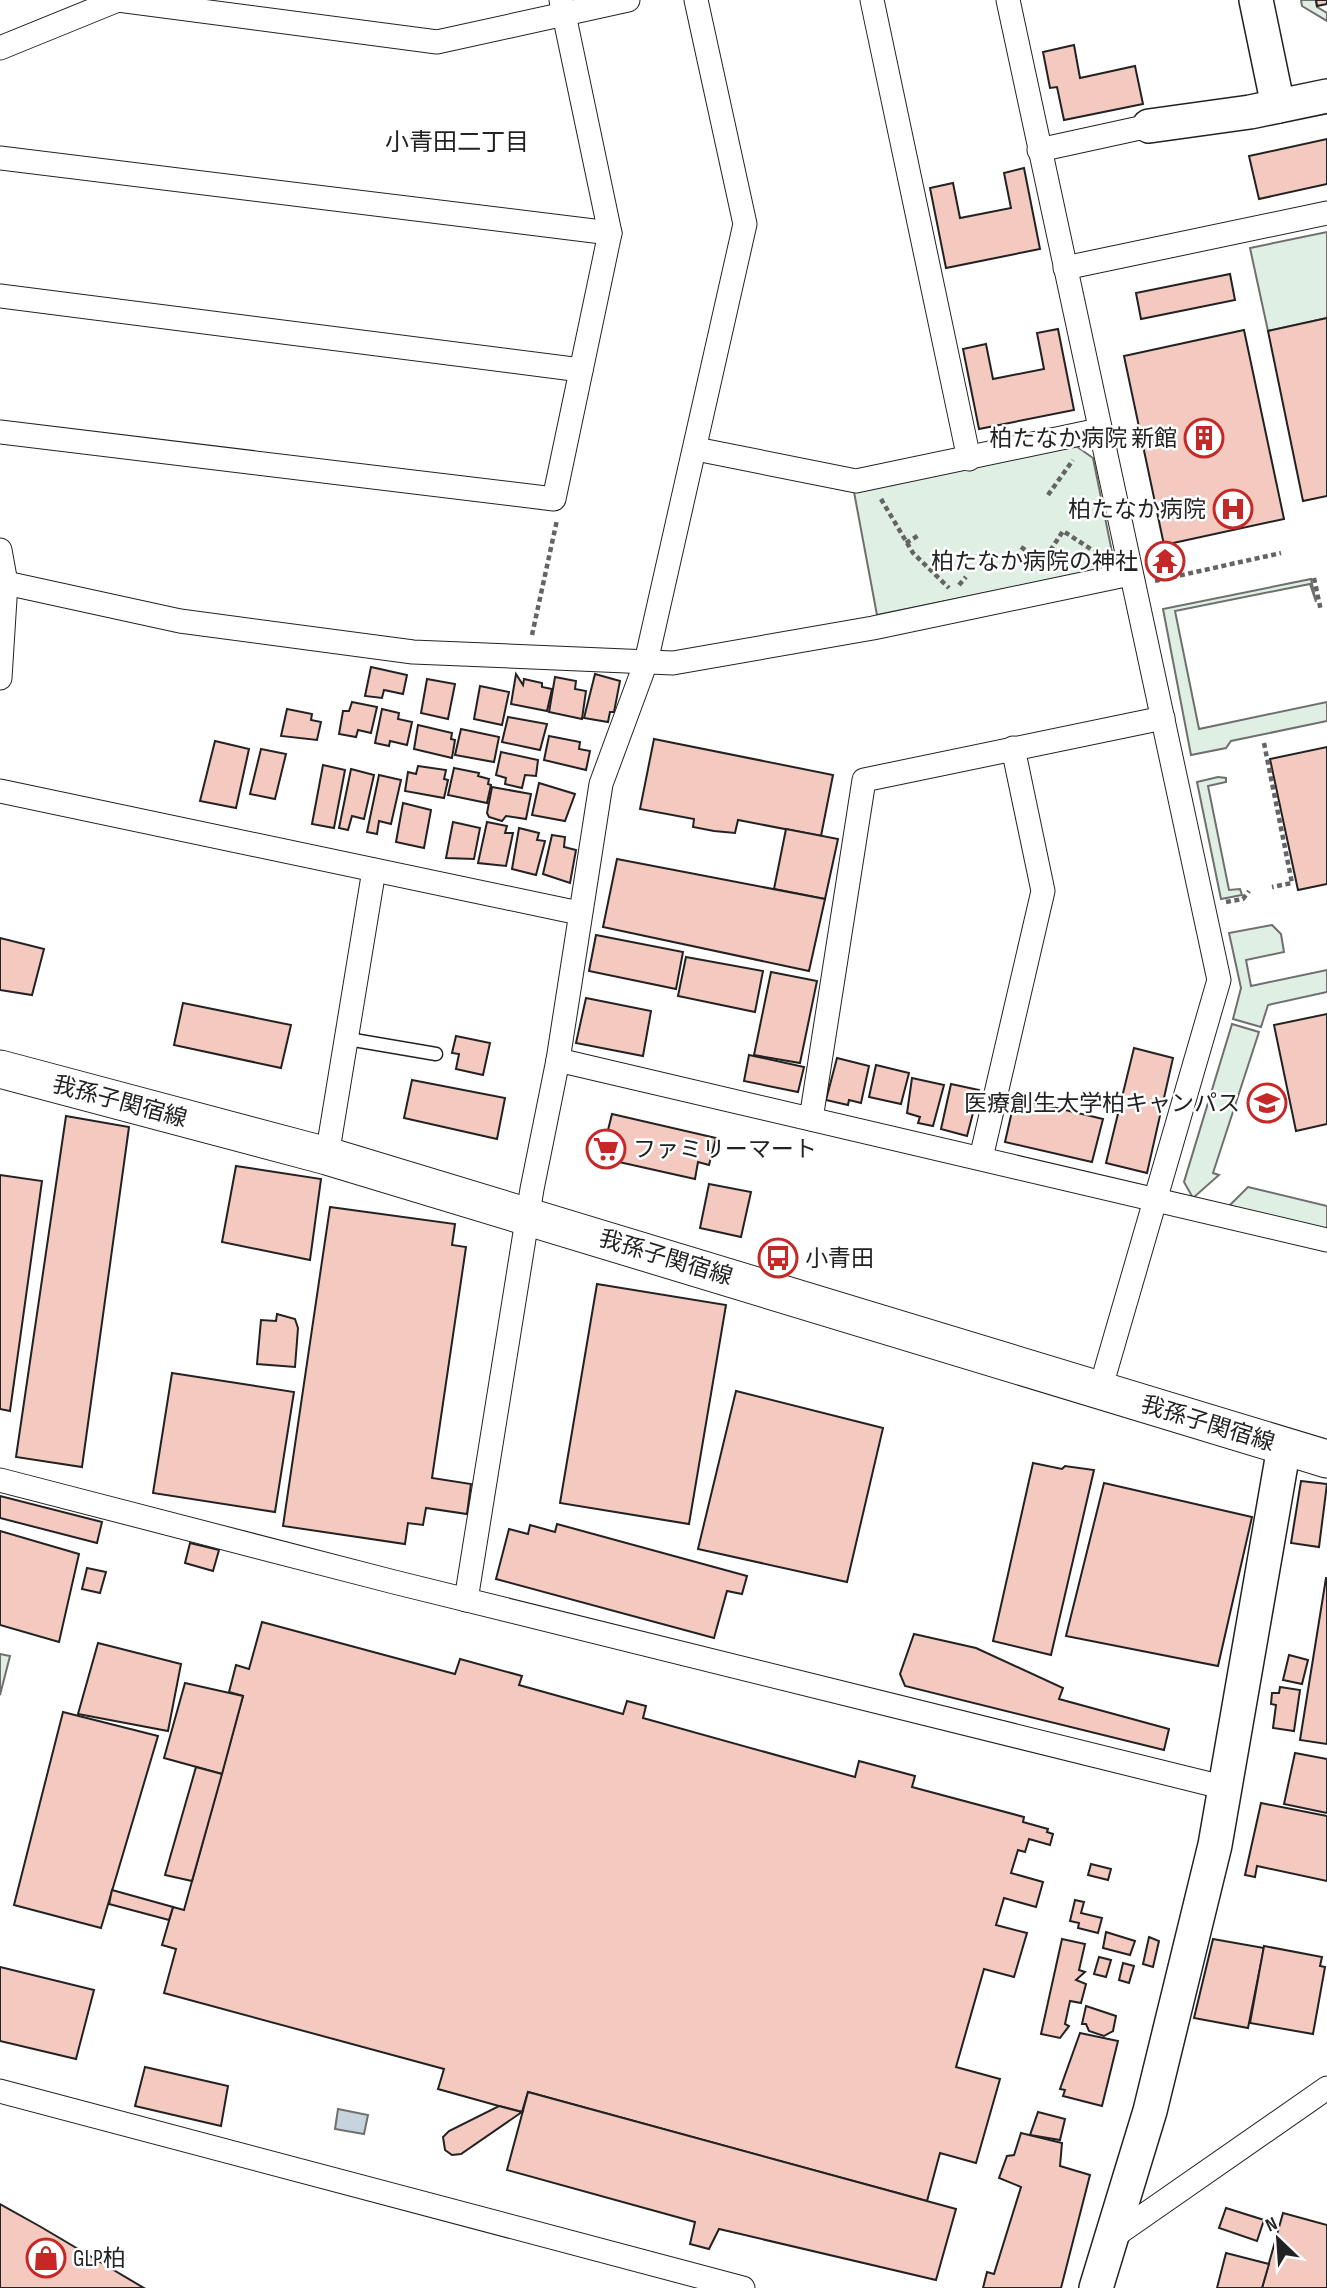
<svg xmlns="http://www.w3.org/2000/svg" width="1327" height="2288" font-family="'Sofia Sans Condensed','Noto Sans JP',sans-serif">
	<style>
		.green { fill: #e0efe3; stroke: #6f6f6f; stroke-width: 2 }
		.water { fill: #c7d3dd; stroke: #6f6f6f; stroke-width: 2 }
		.building { fill: #f3c9c0; stroke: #222; stroke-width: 2 }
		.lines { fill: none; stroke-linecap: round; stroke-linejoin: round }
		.lane-casing { stroke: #222; stroke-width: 15 }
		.street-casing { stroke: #222; stroke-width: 25 }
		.secondary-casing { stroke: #222; stroke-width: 36 }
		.primary-casing { stroke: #222; stroke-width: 39 }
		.path { stroke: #646464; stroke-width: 4.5; stroke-dasharray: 5 3.5; stroke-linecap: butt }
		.lane { stroke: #fff; stroke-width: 12 }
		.street { stroke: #fff; stroke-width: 23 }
		.secondary { stroke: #fff; stroke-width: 33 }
		.primary { stroke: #fff; stroke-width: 37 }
		.labels { text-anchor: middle; stroke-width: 5; stroke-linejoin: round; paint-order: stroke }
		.poi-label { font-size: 23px; fill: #222; stroke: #fff; text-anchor: end }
		.street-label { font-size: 23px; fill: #222; stroke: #fff }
		.neighbourhood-label { font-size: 24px; fill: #222; stroke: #fff }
	</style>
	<rect width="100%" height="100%" fill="#fff"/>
	<g class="green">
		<path d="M1301 0H1316L1317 7 1327 13V21L1302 6Z"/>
		<path d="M1327 232V318L1268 331 1250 248Z"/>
		<path d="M1076 446 1093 458 1112 552 1102 569 877 615 854 492Z"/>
		<path d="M1311 579 1316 602 1310 584 1175 611 1199 729 1327 702V721L1231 741 1226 748 1191 755 1163 609Z"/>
		<path d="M1218 777 1226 778V782L1208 786 1229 890 1240 889 1242 895 1221 899 1197 782Z"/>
		<path d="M1272 925 1281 934 1284 952 1246 960 1251 986 1327 970V992L1268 1005 1261 1027 1233 1019 1241 988 1229 933Z"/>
		<path d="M1232 1024 1259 1032 1213 1173 1219 1175 1193 1198 1184 1182Z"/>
		<path d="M1248 1187 1327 1206V1229L1228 1207Z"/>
		<path d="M0 1654 10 1656 0 1695Z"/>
	</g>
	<path class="water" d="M338 2109 368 2115 364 2134 335 2129Z"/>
	<g class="building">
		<path d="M1316 0H1327V4L1317 6Z"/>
		<path d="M1074 45 1080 78 1135 66 1143 104 1064 120 1057 87 1050 88 1043 52Z"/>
		<path d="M1327 139V184L1259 199 1249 156Z"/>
		<path d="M1024 168 1040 249 946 268 930 188 953 183 960 218 1011 208 1004 173Z"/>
		<path d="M1230 274 1235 300 1141 319 1136 293Z"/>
		<path d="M1327 318V496L1303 501 1268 331Z"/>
		<path d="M1058 329 1074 410 979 429 963 349 986 344 993 379 1044 369 1037 333Z"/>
		<path d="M1244 330 1284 519 1164 545 1124 356Z"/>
		<path d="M371 667 407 675 403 694 384 690 382 698 365 696Z"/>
		<path d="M516 674 523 685 524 679 542 683V687L552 689 547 711 511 704Z"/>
		<path d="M595 674 620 681 614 712H610L608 722 584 718Z"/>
		<path d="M555 677 576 681 575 689 586 691 582 719 549 712Z"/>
		<path d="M427 679 455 684 448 719 421 713Z"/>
		<path d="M480 686 509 692 502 725 474 719Z"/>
		<path d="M352 702 377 707 371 733 358 730 356 737 339 734 343 711H349Z"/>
		<path d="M287 709 312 714 311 720 321 722 317 740 281 736Z"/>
		<path d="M382 709 399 713 398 719 412 722 407 745 390 741 389 746 375 743Z"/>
		<path d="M508 717 547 724 540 750 502 742Z"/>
		<path d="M418 725 452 733 451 739 455 740 452 758 414 749Z"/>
		<path d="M461 729 499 737 494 762 455 755Z"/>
		<path d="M549 736 580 742 579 749 590 751 586 770 544 760Z"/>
		<path d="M654 739 833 775 821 836 738 820 735 833 714 831 693 827 694 819 640 809Z"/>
		<path d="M215 741 249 749 236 808 200 801Z"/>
		<path d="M1327 747V884L1298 890 1270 759Z"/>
		<path d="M261 749 286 754 275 799 250 794Z"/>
		<path d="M501 752 538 760 536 776 525 775 522 788 505 784 506 778 496 775Z"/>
		<path d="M323 765 345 770 334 828 312 824Z"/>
		<path d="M418 766 446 770 444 779 448 780 444 798 405 791 408 772 416 774Z"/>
		<path d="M454 768 479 773 478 776 489 779 488 784 491 785 487 803 448 795Z"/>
		<path d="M351 769 374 775 364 819 352 816 348 830 339 828Z"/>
		<path d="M379 775 401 780 391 824 379 821 377 834 367 832Z"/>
		<path d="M539 783 575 794 565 821 532 815Z"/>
		<path d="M492 787 531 794 526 819 506 816 502 821 489 817 487 813Z"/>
		<path d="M403 803 431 810 424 848 396 842Z"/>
		<path d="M453 822 480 828 474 859 446 858Z"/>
		<path d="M487 822 507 826 505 833H513L506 866 478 863Z"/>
		<path d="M519 828 539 833 537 840 545 841 536 875 512 869Z"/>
		<path d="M786 829 838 839 825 899 774 889Z"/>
		<path d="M552 835 565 837 564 847 576 850 570 883 543 874Z"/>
		<path d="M617 859 825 899 809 971 603 927Z"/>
		<path d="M596 935 683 952 676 989 589 971Z"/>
		<path d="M0 938 44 949 32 995 0 990Z"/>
		<path d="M686 957 763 971 755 1012 678 996Z"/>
		<path d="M771 972 817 981 800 1063 754 1055Z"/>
		<path d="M586 998 651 1011 643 1056 576 1043Z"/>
		<path d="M183 1003 291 1025 281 1068 174 1045Z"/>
		<path d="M1327 1014V1124L1296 1131 1274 1025Z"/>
		<path d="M456 1036 490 1043 483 1075 456 1069 459 1054 452 1053Z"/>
		<path d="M1134 1048 1173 1058 1147 1173 1106 1163Z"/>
		<path d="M749 1055 804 1067 798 1092 744 1081Z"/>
		<path d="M837 1058 869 1066 861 1103 849 1100 848 1105 826 1100Z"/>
		<path d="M876 1065 909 1073 901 1104 869 1097Z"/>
		<path d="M912 1078 944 1085 933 1126 918 1123 920 1117 907 1113Z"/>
		<path d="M412 1080 505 1098 497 1139 404 1118Z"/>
		<path d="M951 1084 979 1090 967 1136 941 1129Z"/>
		<path d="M1015 1098 1103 1119 1092 1162 1005 1142Z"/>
		<path d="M612 1114 716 1138 709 1165 698 1162 695 1179 601 1158Z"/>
		<path d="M66 1116 129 1127 82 1467 16 1457Z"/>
		<path d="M236 1166 321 1179 310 1260 222 1242Z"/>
		<path d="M0 1175 42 1181 10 1411 0 1409Z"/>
		<path d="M709 1184 751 1192 741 1237 700 1228Z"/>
		<path d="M330 1207 455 1224 452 1245 466 1247 432 1478 471 1484 467 1514 426 1508 423 1525 408 1523 405 1544 283 1526Z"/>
		<path d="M597 1284 726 1305 689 1524 560 1503Z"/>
		<path d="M277 1314 295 1319 298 1328 295 1367 257 1364 261 1320 276 1321Z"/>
		<path d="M172 1373 294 1392 275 1512 153 1493Z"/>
		<path d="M736 1391 883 1428 847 1582 698 1549Z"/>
		<path d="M1033 1463 1062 1469 1065 1466 1094 1470 1051 1655 993 1641Z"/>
		<path d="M1301 1481 1327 1484 1319 1547 1291 1543Z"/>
		<path d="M1104 1483 1252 1517 1218 1666 1066 1636Z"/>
		<path d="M0 1496 102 1522 97 1543 0 1518Z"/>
		<path d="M557 1524 747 1576 742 1594 727 1591 714 1638 496 1579 509 1529 528 1534 530 1525 555 1532Z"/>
		<path d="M0 1531 79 1554 59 1642 0 1625Z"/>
		<path d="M190 1543 219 1550 213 1571 185 1563Z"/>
		<path d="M87 1568 106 1572 100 1593 82 1589Z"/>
		<path d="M1326 1578H1327V1744L1300 1740Z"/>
		<path d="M262 1622 455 1674 460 1659 522 1676 519 1685 623 1714 627 1701 646 1706 643 1718 855 1777 859 1761 915 1776 912 1787 1024 1817 1023 1822 1048 1829 1047 1832 1053 1834 1050 1845 1029 1839 1025 1852 1018 1850 1011 1873 1043 1882 1036 1907 1004 1898 996 1925 1027 1933 1014 1977 984 1969 956 2067 1000 2079 976 2163 940 2153 927 2201 528 2092 522 2112 499 2106 438 2089 444 2069 164 1993 176 1949 162 1945 173 1907 184 1910 243 1696 229 1692 236 1665 249 1669Z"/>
		<path d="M914 1634 976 1648 1063 1688 1059 1699 1169 1729 1164 1750 905 1686 900 1674Z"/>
		<path d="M98 1643 181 1664 168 1731 78 1714Z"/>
		<path d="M1289 1655 1308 1660 1302 1684 1283 1680Z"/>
		<path d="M185 1683 243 1696 222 1774 164 1758Z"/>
		<path d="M1280 1687 1300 1690 1294 1731 1273 1728 1276 1705 1271 1704 1272 1693H1279Z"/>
		<path d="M63 1712 158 1736 101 1928 14 1905Z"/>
		<path d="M1295 1753 1327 1759V1813L1284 1804Z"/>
		<path d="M196 1767 222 1774 192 1881 165 1875Z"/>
		<path d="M1261 1803 1327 1816V1881L1257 1866 1255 1877 1245 1875Z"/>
		<path d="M1091 1864 1111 1869 1108 1880 1088 1875Z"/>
		<path d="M112 1890 173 1907 169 1920 109 1904Z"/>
		<path d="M1075 1900 1084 1902 1081 1913 1102 1918 1098 1933 1078 1928 1079 1923 1070 1921Z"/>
		<path d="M1106 1932 1135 1941 1130 1955 1103 1948Z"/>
		<path d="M1149 1937 1159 1941 1153 1967 1143 1964Z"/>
		<path d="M1062 1939 1085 1944 1079 1970 1085 1972 1076 1980 1086 1984 1081 2003 1070 2001 1065 2024 1069 2026 1060 2038 1041 2034Z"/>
		<path d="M1213 1939 1264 1948 1248 2028 1194 2018Z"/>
		<path d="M1264 1946 1322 1957 1320 1966 1325 1967 1313 2034 1250 2023Z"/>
		<path d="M1099 1957 1111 1960 1106 1977 1094 1974Z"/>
		<path d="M1123 1963 1134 1966 1129 1983 1119 1980Z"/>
		<path d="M0 1967 94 1990 76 2059 0 2041Z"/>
		<path d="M1086 2006 1116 2016 1113 2031 1104 2036 1089 2031 1086 2024H1082Z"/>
		<path d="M1080 2033 1118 2041 1102 2106 1063 2096 1065 2090 1060 2089Z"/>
		<path d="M145 2067 228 2086 221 2126 135 2106Z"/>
		<path d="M528 2092 956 2209 936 2280 719 2229 709 2249 690 2244 695 2222 507 2170Z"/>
		<path d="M499 2106 522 2112 461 2154 452 2155 445 2150 443 2137 449 2131Z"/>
		<path d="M1038 2112 1065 2119 1060 2140 1030 2135Z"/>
		<path d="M1021 2133 1062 2143 1060 2166 1090 2175 1061 2288H983L987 2272 994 2274 1021 2187 999 2178 1007 2156 1014 2155Z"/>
		<path d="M0 2204 41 2227 144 2288H0Z"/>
		<path d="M1226 2208 1264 2220 1257 2241 1219 2228Z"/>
		<path d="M1283 2213 1327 2225V2288H1262Z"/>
		<path d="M1226 2253 1269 2264 1262 2288H1217Z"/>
	</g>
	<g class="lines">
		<defs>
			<path id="lane" d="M348 1039 436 1054"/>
			<g id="street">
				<path d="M872 0 969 459"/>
				<path d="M1008 0 1219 980 1100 1390"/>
				<path d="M0 48 118 0 437 42 628 0"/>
				<path d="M1039 150 1149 126"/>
				<path d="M0 158 610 233"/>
				<path d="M1065 268 1327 213"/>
				<path d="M0 296 581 370"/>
				<path d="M0 432 554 499 610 233 561 0"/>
				<path d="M696 449 856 481 1099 430"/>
				<path d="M0 550 6 583 0 678"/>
				<path d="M6 583 180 621 413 652 673 663 873 628 1130 574"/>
				<path d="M0 791 579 913"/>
				<path d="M558 1060 1327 1240"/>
				<path d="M811 1119 864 780 1163 718"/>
				<path d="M327 1156 374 870"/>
				<path d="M981 1158 1043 891 1013 748"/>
				<path d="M0 1480 394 1582 1226 1788"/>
				<path d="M466 1600 532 1189 558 1060 601 784 646 662 745 224 696 0"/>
				<path d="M0 2091 743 2288"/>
				<path d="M1110 2239 1327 2088"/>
			</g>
			<g id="secondary">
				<path d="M1256 0 1278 106"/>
				<path d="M1149 126 1250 112 1327 96"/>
				<path d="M1096 2288 1150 2111 1215 1845 1284 1447"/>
			</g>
			<path id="primary" d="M0 1069 327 1156 1327 1459"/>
		</defs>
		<use href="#lane" class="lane-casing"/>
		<use href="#street" class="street-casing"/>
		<use href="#secondary" class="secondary-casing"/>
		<use href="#primary" class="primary-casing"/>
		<g class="path">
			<path d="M1048 495 1073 460"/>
			<path d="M881 499 913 553 949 588"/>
			<path d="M906 543 919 535"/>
			<path d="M1021 547 1035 557 1050 551 1063 531 1100 555"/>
			<path d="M1314 578 1321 611"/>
			<path d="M1155 581 1281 553"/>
			<path d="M959 585 966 577"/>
			<path d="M532 635 557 520"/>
			<path d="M1264 743 1292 883 1272 887"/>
			<path d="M1226 902 1243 899 1249 891"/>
		</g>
		<use href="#lane" class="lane"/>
		<use href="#street" class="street"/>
		<use href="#secondary" class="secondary"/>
		<use href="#primary" class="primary"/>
	</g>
	<defs>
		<symbol id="building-ring" viewBox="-11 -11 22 22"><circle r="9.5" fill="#fff" stroke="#c62828" stroke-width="1.5"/><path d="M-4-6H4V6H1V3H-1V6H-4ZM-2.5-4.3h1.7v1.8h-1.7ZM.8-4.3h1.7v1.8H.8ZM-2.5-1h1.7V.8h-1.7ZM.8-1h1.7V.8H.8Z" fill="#c62828"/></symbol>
		<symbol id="hospital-ring" viewBox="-11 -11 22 22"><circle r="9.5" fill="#fff" stroke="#c62828" stroke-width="1.5"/><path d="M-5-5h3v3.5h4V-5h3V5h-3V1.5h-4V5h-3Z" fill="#c62828"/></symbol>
		<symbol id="temple-ring" viewBox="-11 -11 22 22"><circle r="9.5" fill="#fff" stroke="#c62828" stroke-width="1.5"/><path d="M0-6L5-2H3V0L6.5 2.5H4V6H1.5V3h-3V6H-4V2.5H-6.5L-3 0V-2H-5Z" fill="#c62828"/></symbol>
		<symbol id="university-ring" viewBox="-11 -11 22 22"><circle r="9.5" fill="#fff" stroke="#c62828" stroke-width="1.5"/><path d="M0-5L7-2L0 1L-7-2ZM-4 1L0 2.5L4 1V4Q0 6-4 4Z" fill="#c62828"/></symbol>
		<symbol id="supermarket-ring" viewBox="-11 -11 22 22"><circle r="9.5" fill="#fff" stroke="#c62828" stroke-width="1.5"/><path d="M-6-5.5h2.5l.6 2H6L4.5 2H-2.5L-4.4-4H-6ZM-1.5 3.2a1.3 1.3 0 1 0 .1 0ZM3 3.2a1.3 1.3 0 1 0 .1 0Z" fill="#c62828"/></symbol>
		<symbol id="bus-ring" viewBox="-11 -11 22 22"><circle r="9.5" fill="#fff" stroke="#c62828" stroke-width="1.5"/><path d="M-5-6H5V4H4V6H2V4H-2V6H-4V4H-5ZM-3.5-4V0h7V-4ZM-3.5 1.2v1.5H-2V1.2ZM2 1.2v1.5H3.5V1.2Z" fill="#c62828"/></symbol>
		<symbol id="shop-ring" viewBox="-11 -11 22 22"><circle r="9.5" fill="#fff" stroke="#c62828" stroke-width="1.5"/><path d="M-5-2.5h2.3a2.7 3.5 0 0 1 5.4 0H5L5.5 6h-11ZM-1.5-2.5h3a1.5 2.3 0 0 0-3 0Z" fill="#c62828"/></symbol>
	</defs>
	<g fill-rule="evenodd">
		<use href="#building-ring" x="1182" y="416" width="44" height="44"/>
		<use href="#hospital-ring" x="1211" y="487" width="44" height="44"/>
		<use href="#temple-ring" x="1143" y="539" width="44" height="44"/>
		<use href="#university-ring" x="1245" y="1081" width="44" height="44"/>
		<use href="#supermarket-ring" x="584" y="1127" width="44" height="44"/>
		<use href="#bus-ring" x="756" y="1236" width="44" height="44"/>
		<use href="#shop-ring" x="24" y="2236" width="44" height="44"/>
	</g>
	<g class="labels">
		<g class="poi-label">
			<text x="1177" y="446">柏たなか病院 新館</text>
			<text x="1206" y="517">柏たなか病院</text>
			<text x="1138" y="569">柏たなか病院の神社</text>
			<text x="1240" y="1111">医療創生大学柏キャンパス</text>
			<text x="633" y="1157" text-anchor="start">ファミリーマート</text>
			<text x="805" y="1266" text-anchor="start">小青田</text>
			<text x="73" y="2266" text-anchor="start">GLP柏</text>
		</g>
		<g class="street-label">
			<text transform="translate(120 1101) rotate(15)" y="8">我孫子関宿線</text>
			<text transform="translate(666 1257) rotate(17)" y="8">我孫子関宿線</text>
			<text transform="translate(1208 1423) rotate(17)" y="8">我孫子関宿線</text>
		</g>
		<g class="neighbourhood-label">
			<text x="457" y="150">小青田二丁目</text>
		</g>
	</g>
	<g transform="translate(1278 2239) rotate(335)" stroke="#ffffff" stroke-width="5" paint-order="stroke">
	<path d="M0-5L12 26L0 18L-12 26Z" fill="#222222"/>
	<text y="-10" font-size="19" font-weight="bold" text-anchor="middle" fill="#222222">N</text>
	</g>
</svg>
